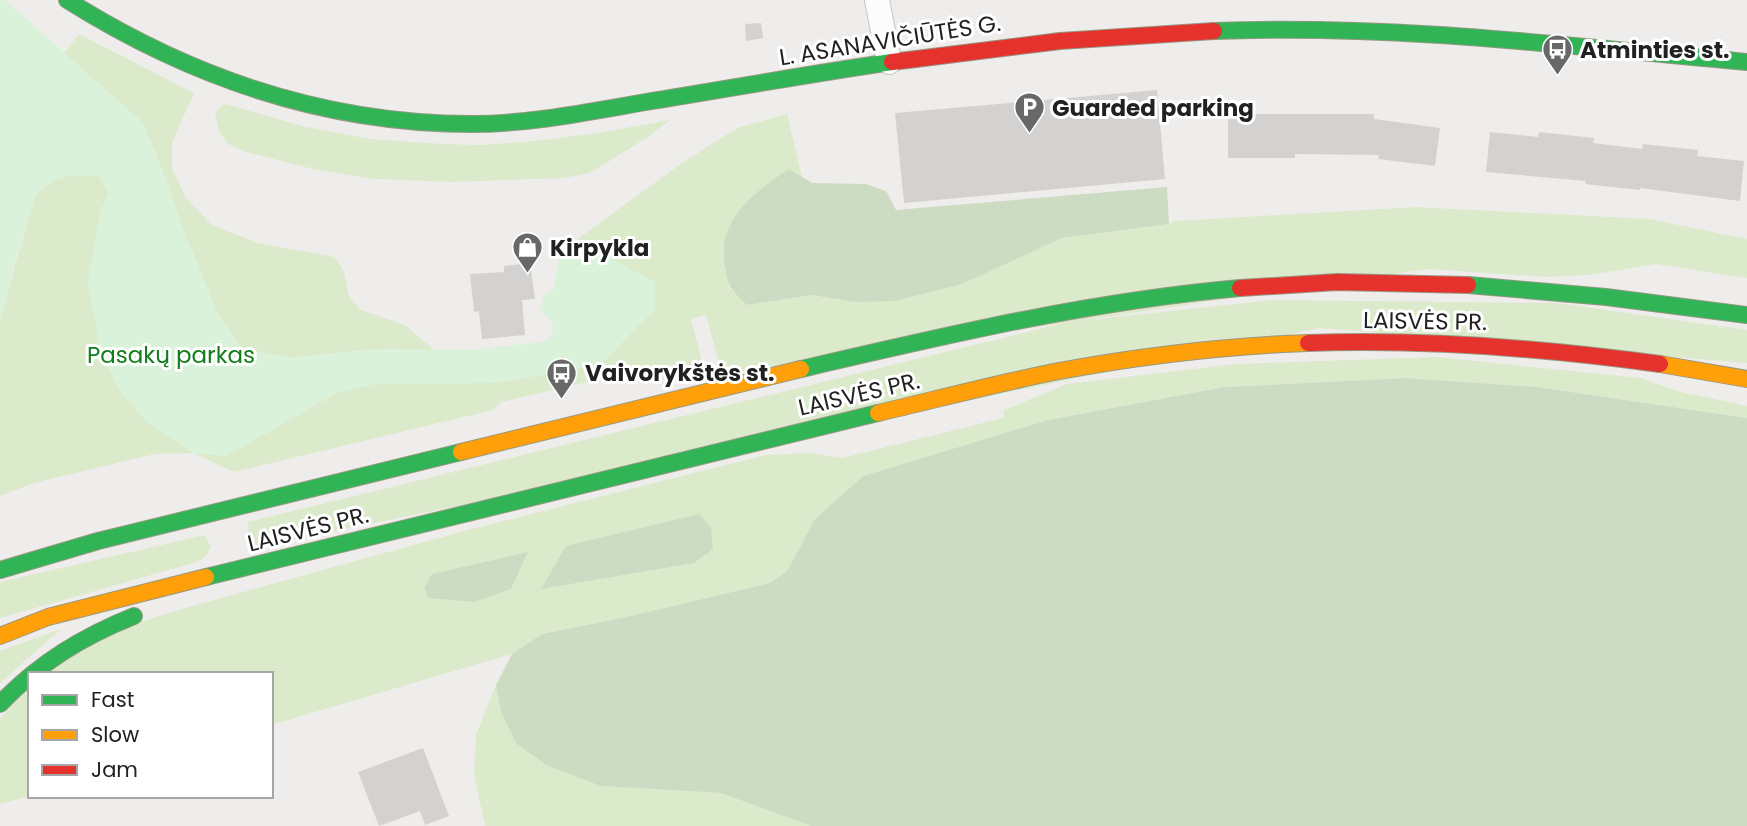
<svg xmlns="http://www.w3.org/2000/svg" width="1747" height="826" font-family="Poppins,sans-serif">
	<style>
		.grass { fill: #dceacc }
		.forest { fill: #cbdcc2 }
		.park { fill: #daf2da }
		.building { fill: #d4d2d0 }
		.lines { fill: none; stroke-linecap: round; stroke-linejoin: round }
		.street-casing { stroke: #c6c5c4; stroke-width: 26 }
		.fast-casing { stroke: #979883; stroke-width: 18 }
		.slow-casing { stroke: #979883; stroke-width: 18 }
		.jam-casing { stroke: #979883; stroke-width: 18 }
		.street { stroke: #fdfcfc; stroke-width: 24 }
		.fast { stroke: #30b455; stroke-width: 16 }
		.slow { stroke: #ff9f0a; stroke-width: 16 }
		.jam { stroke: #e5322d; stroke-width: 16 }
		.labels { text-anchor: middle; stroke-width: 6; stroke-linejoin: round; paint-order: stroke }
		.street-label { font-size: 23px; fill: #212121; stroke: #fff }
		.poi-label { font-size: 23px; font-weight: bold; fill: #212121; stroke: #fff; text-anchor: start }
		.park-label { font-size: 23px; fill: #127d1a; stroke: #fff }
	</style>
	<rect width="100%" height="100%" fill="#efedeb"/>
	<g class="grass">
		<path d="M79 34 194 93 172 143V168L186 198 212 225 258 243 335 257 344 272 349 297 361 310 405 325 434 350 375 349 288 358 242 348 217 313 183 229 165 177 143 123 64 53Z"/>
		<path d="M226 104 302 126 370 139 443 144 481 145 534 141 597 133 670 120 648 137 590 173 564 178 452 182 373 179 313 169 246 152 228 144 219 131 215 114 221 106Z"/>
		<path d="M787 114 802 177 789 169 730 224 722 254 729 287 747 305 811 295 855 302 962 284 1062 238 1169 224 1175 221 1416 207 1650 219 1747 239V278L1656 264 1591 275 1545 277 1428 269 722 374 706 315 691 319 706 376C674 380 644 383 613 376L501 402 493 410 234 472 193 453 155 454 34 483 0 496V319L35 195 53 181 73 174 99 176 109 192 100 213 148 423 193 453 226 456 336 393 374 384 434 382 601 364 605 255 572 243 682 163 737 128Z"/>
		<path d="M1273 300 1557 303 1747 330V363L1320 328 268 545H256L249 540 248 522 1068 322Z"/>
		<path d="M1437 357 1641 378 1677 391 1747 406V418L1537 387 1406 378 1224 387 1048 420 863 476 815 519 787 571 770 583 622 618 542 634 512 654 271 725V674H42L127 626 189 607 464 531 765 455 810 453 842 458 1003 418 1004 410 1067 384 1235 364Z"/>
		<path d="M205 535 211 547 205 557 197 562 0 618V582Z"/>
		<path d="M61 629 0 683V651Z"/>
		<path d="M30 685V796L0 804V719Z"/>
		<path d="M496 685 501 712 601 786 721 793 811 826H485L474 775 476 734Z"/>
	</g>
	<g class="forest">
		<path d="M789 169 812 183 866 184 886 191 896 210 1167 187 1169 224 1062 238 962 284 895 301 855 302 811 295 747 305C742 300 736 295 732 289 727 283 727 275 725 268 715 221 754 192 789 169Z"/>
		<path d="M1406 378 1537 387 1747 418V826H811L721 793 601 786 546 765 516 743 501 712 496 685 512 654 542 634 622 618 770 583 787 571 815 519 863 476 1048 420 1224 387Z"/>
		<path d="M699 514 711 528 713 549 694 563 541 589 566 546Z"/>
		<path d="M528 552 511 589 474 602 428 598 424 588 432 574Z"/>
	</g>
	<path class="park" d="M0 0H5L143 123 165 177 183 229 217 313 242 348 288 358 375 349 469 350 541 342 550 337 554 326 540 308 544 295 554 290 559 258 572 243 605 255 655 282 654 310 601 364 499 383 374 384 336 393 226 456 193 453 148 423 119 390 100 350 88 281 100 213 109 193 99 176C74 174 57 174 38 193 30 201 5 300 0 319Z"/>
	<g class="building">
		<path d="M761 23 763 38 746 41 745 24Z"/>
		<path d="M1157 90 1165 179 904 203 895 113Z"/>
		<path d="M1228 114H1374V119L1440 128 1435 166 1378 159 1379 155 1295 154V158H1228Z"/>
		<path d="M1490 132 1538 137 1539 132 1594 138 1593 143 1642 149 1643 144 1698 150 1697 156 1744 161 1740 201 1640 188V190L1585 184 1586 181 1486 172Z"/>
		<path d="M530 263 535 299 522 300 525 335 482 339 479 311 474 312 470 274 504 272V266Z"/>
		<path d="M423 748 449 816 425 825 420 811 379 826 358 772Z"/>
	</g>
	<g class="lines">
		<defs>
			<path id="street" d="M877 0 889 62"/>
			<g id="fast">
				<path d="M67 0C191 78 324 124 472 124 530 124 588 112 646 102 727 89 809 74 892 62"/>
				<path d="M1214 31C1392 24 1570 46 1747 62"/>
				<path d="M1468 285 1606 297 1747 315"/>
				<path d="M801 369C947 335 1091 301 1240 288"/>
				<path d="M0 570 98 541 461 452"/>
				<path d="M206 577 878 413"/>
				<path d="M0 704C39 663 82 637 134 616"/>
			</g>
			<g id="slow">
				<path d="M1660 364 1747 379"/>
				<path d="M878 413C938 399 998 383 1059 371 1141 356 1224 346 1308 343"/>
				<path d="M461 452 801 369"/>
				<path d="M0 636 48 617 206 577"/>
			</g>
			<g id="jam">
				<path d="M892 62 1060 41 1214 31"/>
				<path d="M1240 288 1337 282 1468 285"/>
				<path d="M1308 343C1426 339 1543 348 1660 364"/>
			</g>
		</defs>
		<use href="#street" class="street-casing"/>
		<use href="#fast" class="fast-casing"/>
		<use href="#slow" class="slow-casing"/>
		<use href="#jam" class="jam-casing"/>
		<use href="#street" class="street"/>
		<use href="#fast" class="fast"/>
		<use href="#slow" class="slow"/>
		<use href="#jam" class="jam"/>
	</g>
	<defs>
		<symbol id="bus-pin" viewBox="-11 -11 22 30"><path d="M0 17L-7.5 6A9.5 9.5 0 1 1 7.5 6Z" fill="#696868" stroke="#fff"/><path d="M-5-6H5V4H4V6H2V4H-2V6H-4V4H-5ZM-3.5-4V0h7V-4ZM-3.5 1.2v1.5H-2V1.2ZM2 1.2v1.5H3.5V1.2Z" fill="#fff"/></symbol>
		<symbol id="parking-pin" viewBox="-11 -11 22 30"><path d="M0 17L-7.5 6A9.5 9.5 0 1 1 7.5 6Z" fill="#696868" stroke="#fff"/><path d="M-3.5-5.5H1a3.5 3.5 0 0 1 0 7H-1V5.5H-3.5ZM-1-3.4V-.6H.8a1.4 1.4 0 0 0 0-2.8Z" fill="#fff"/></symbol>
		<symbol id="shop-pin" viewBox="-11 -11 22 30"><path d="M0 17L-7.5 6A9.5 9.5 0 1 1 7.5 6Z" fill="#696868" stroke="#fff"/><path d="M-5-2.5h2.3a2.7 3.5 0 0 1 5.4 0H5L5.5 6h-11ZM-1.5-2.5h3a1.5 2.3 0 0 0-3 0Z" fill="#fff"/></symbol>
	</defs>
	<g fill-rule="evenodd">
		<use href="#bus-pin" x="1540" y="32" width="35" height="47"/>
		<use href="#parking-pin" x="1012" y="90" width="35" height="47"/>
		<use href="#shop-pin" x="510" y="230" width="35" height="47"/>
		<use href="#bus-pin" x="544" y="356" width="35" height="47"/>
	</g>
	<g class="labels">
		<g class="street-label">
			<text transform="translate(890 40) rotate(-9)" y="8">L. ASANAVIČIŪTĖS G.</text>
			<text transform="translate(1425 321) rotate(1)" y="8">LAISVĖS PR.</text>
			<text transform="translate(859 394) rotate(-13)" y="8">LAISVĖS PR.</text>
			<text transform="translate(308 529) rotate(-14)" y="8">LAISVĖS PR.</text>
		</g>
		<g class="poi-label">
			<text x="1580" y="58">Atminties st.</text>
			<text x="1052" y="116">Guarded parking</text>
			<text x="550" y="256">Kirpykla</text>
			<text x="585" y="381">Vaivorykštės st.</text>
		</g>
		<g class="park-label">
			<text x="171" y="363">Pasakų parkas</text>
		</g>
	</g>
	<rect x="28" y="672" width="245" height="126" fill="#ffffff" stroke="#a6a6a6" stroke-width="2"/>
	<rect x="42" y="695" width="35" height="10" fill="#30b455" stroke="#a6a6a6" stroke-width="2"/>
	<text x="91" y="707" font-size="21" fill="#212121">Fast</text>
	<rect x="42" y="730" width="35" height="10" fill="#ff9f0a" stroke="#a6a6a6" stroke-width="2"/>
	<text x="91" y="742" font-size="21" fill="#212121">Slow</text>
	<rect x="42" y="765" width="35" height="10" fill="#e5322d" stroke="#a6a6a6" stroke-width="2"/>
	<text x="91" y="777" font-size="21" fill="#212121">Jam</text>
</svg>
